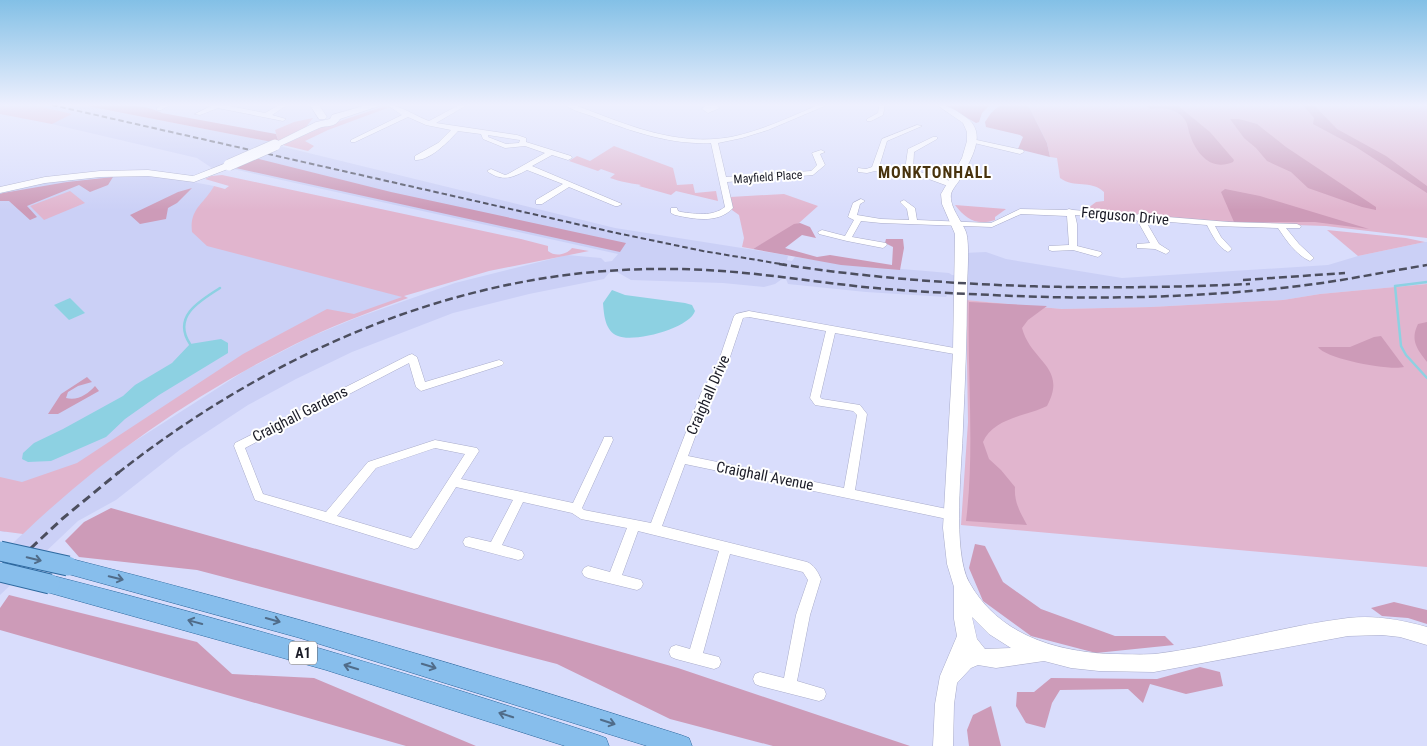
<svg xmlns="http://www.w3.org/2000/svg" width="1427" height="746" font-family="'Roboto Condensed',sans-serif">
	<style>
		.built { fill: #cbd0f6 }
		.green { fill: #e1b5ce }
		.forest { fill: #cd9bb8 }
		.water { fill: #8dd1e2 }
		.lines { fill: none; stroke-linecap: round; stroke-linejoin: round }
		.stream { stroke: #8dd1e2; stroke-width: 2.5 }
		.street-casing { stroke: #a9acca; stroke-width: 1 }
		.secondary-casing { stroke: #a9acca; stroke-width: 1 }
		.primary-casing { stroke: #2d699f; stroke-width: 1 }
		.street { fill: #fff; fill-rule: evenodd }
		.secondary { fill: #fff; fill-rule: evenodd }
		.primary { fill: #87beec; fill-rule: evenodd }
		.rail-far2 { stroke: #4c4e5e; stroke-width: 2; stroke-dasharray: 5.5 3; stroke-linecap: butt }
		.rail-far1 { stroke: #4c4e5e; stroke-width: 2.5; stroke-dasharray: 8 4; stroke-linecap: butt }
		.rail { stroke: #4c4e5e; stroke-width: 3; stroke-dasharray: 9 5; stroke-linecap: butt }
		.secondary-bridge-casing { stroke: #a9acca; stroke-width: 12; stroke-linecap: butt }
		.primary-bridge-casing { stroke: #2d699f; stroke-width: 21; stroke-linecap: butt }
		.secondary-bridge { stroke: #fff; stroke-width: 11 }
		.primary-bridge { stroke: #87beec; stroke-width: 19 }
		.oneway { stroke: #506c89 }
		.labels { text-anchor: middle; stroke-width: 4; stroke-linejoin: round; paint-order: stroke }
		.far-street-label { font-size: 12px; fill: #1a1b26; stroke: #fff }
		.shield { fill: #fff; stroke: #5f5f67; stroke-width: 1 }
		.shield-label { font-size: 14px; font-weight: bold; fill: #1a1b26 }
		.street-label { font-size: 15px; fill: #1a1b26; stroke: #fff }
		.far-district-label { font-size: 16px; font-weight: bold; letter-spacing: 1px; fill: #48330d; stroke: #fff }
	</style>
	<rect width="100%" height="100%" fill="#d9ddfc"/>
	<g class="built">
		<path d="M33 105H82L272 142 280 146 615 228 786 255 788 256 787 260 792 261 795 257 843 264 949 273 952 275 964 276 963 253 986 252 1006 259 1122 278 1328 265 1358 256 1425 242H1427V284L1320 294 1283 300 1151 307 1062 309 966 300 965 296 947 295 946 297 866 292 788 284 786 279H782L775 284 764 287 723 283 631 280 617 272 609 273 604 279 529 294 453 313 352 352 296 379 248 405 181 449 116 500 78 521 0 595V566L21 545 13 543 63 495 124 448 246 370 310 337 356 318 455 283 567 255 601 258 605 262 612 261 618 254 277 179 229 168 227 164 212 168 197 158 52 124 71 114Z"/>
		<path d="M118 175H156L214 186 213 188 325 275 403 297 291 342 141 430 5 532 0 531V192L55 181Z"/>
	</g>
	<g class="green">
		<path d="M0 105H33L72 114 52 124 0 114Z"/>
		<path d="M1028 105H1427V238L1326 226 1230 223 1097 211 1088 208 1096 202 1104 201V192C1090 179 1075 189 1060 178L1057 158 1050 157 1047 143Z"/>
		<path d="M385 106 390 107 328 130 305 141 314 146 308 151 283 145 322 127Z"/>
		<path d="M313 118 306 127 281 141 278 140 275 130 294 122Z"/>
		<path d="M614 146 673 168 677 185 693 184 695 193 716 191 718 201 676 191 671 195 639 186 641 185C630 183 621 182 610 178L615 174 601 169 598 171 569 161 577 156 590 161Z"/>
		<path d="M222 175 521 239 548 246V251C555 257 566 255 572 248L589 251 489 271 404 296 408 298C375 310 342 322 310 337 205 387 107 453 23 534L0 531V477L22 482 77 463 243 354 327 309 354 314 402 297 207 246 192 232C189 209 204 204 214 186L225 189 229 186 205 179 211 176Z"/>
		<path d="M70 191 85 203 44 220 30 206Z"/>
		<path d="M784 194 818 206 799 223 753 249 742 247 744 238 739 215 732 210 730 197Z"/>
		<path d="M955 205 1006 209 995 217V220C976 226 966 219 955 205Z"/>
		<path d="M1327 230 1406 238 1425 242 1358 256Z"/>
		<path d="M1427 284V567L961 525 968 422 966 300 1062 309 1151 307 1283 300 1320 294Z"/>
	</g>
	<g class="forest">
		<path d="M82 105C104 105 143 102 162 113L276 134 278 140 272 142Z"/>
		<path d="M945 105H990L982 113 979 122 976 123Z"/>
		<path d="M1000 105H1028L1047 143 1050 157 1018 149 1023 137 1020 135 986 127 985 122 991 113Z"/>
		<path d="M1146 105H1177L1210 132 1234 160 1233 162C1211 172 1196 153 1190 135 1188 130 1188 124 1185 120 1177 108 1163 108 1150 109Z"/>
		<path d="M1303 105H1314L1337 129 1386 156 1427 186V193L1356 147 1313 124 1314 118Z"/>
		<path d="M1230 119H1239L1257 124 1286 147 1376 207V210L1362 207 1308 188 1291 172 1267 161 1256 148 1244 138Z"/>
		<path d="M251 157 391 192 626 243 620 252 231 167Z"/>
		<path d="M113 177 108 185 90 192 79 185 27 206 37 217 30 220 9 201H0V194L3 193 67 182Z"/>
		<path d="M192 188 177 203 168 208 166 219 140 224 130 215 178 192Z"/>
		<path d="M1225 189 1260 196 1369 229 1315 222H1234L1221 192Z"/>
		<path d="M800 223 810 227 816 238 802 235 785 248 817 257 830 255 892 265 893 247 885 243 886 239H903L904 248 900 270 841 265 753 249 794 224Z"/>
		<path d="M969 302 1047 306 1028 320 1022 328C1031 362 1068 367 1047 406 1027 416 993 418 983 442L989 459 1001 470 1015 487C1014 502 1020 512 1027 525L966 521C975 449 967 375 969 302Z"/>
		<path d="M1427 322V362C1417 349 1410 340 1418 324Z"/>
		<path d="M1381 336 1404 367C1390 371 1326 359 1318 347H1350L1374 337Z"/>
		<path d="M87 377 92 382 78 386 68 392 66 398C78 401 88 394 95 386L99 391 58 414H48L61 394Z"/>
		<path d="M111 508 678 668 910 746H773L670 719 557 664 197 570 79 557 65 541 84 522Z"/>
		<path d="M975 544 985 546 1003 582 1041 609 1115 636H1165L1174 645 1096 653 1031 636 983 601 969 568Z"/>
		<path d="M9 595 197 642 232 674 314 678 476 746H406L0 630V608Z"/>
		<path d="M1394 602 1427 610V624L1408 618 1382 616 1371 608Z"/>
		<path d="M1200 667 1220 672 1223 686 1186 694 1150 684 1143 703 1128 689 1060 690 1052 703 1045 728 1026 723 1016 706 1017 692H1034L1051 678 1157 679Z"/>
		<path d="M991 706 1001 746H969L967 730 973 715Z"/>
	</g>
	<g class="water">
		<path d="M612 290 625 295 685 303 692 305 695 311C690 328 634 343 618 336 605 331 604 315 603 303Z"/>
		<path d="M70 298 85 313 69 320 54 305Z"/>
		<path d="M221 339 228 343V353L159 395 125 419 106 437 51 461 28 462 22 459 23 453 34 443 63 429 123 396 135 385 172 363 190 344Z"/>
	</g>
	<g class="lines">
		<g class="stream">
			<path d="M1427 282 1395 286 1401 346 1406 355 1427 378"/>
			<path d="M190 344C172 317 199 301 220 288"/>
		</g>
		<defs>
			<g id="street">
				<path d="M162 105H170L161 110H157V108Z"/>
				<path d="M213 105H224L265 113 279 105H287L272 115 286 119 283 121 218 108 200 115 195 114Z"/>
				<path d="M387 105C401 105 415 116 429 121L459 105H467L436 123 517 135 526 138V142L571 156 572 158 568 160 552 155 532 166 622 204 618 206H615L569 187 542 204H536V200L563 184 527 170C512 178 502 182 487 171L491 169 505 175 508 174 545 153 525 146 505 148 483 139 481 134 458 131C449 141 430 161 415 160V156L438 143 451 130 426 125 408 117 355 142H351V140L402 115ZM488 135 520 140 519 143 506 144 488 137Z"/>
				<path d="M565 105H575C625 124 676 147 731 137 761 131 790 117 818 105H827L768 130 742 138 718 143 726 177 811 171 817 165 812 153 821 150 825 152 820 154 825 165 813 175 727 182 733 208C718 224 694 219 675 215L671 213V208H677L678 211 681 212C696 214 712 217 725 207L711 143C670 145 631 131 594 117 584 113 573 111 565 105Z"/>
				<path d="M706 105 717 106 720 108 708 113 702 109Z"/>
				<path d="M879 105H885L883 115 871 121H867V119L878 113Z"/>
				<path d="M917 125 922 126 887 141 879 167 887 170H905L908 149 933 137H937V139L914 152 913 170 954 182V186H948L915 174H886L875 171 867 173 858 172V168L866 169 872 167 882 139Z"/>
				<path d="M972 139 1023 150 1024 152 1020 154 970 142V140Z"/>
				<path d="M861 199 865 201 860 204 857 215 881 219 909 220 907 209 900 202 904 200 915 208 917 220 991 223 1020 209 1066 210 1069 209 1073 210 1136 215 1139 214 1143 215 1229 222 1297 224 1301 226 1300 228H1286L1299 244 1314 258 1310 261C1296 255 1286 240 1278 228L1215 226 1221 237 1232 249 1228 252C1218 247 1212 235 1207 225L1145 220 1159 244 1170 251 1166 254 1155 249 1137 248V244L1150 243 1137 220 1075 215 1077 224V246L1101 252 1102 254 1098 257 1073 250 1052 251 1049 250V246L1069 245 1067 216 1021 214 992 227 881 223 861 221 852 237 886 243 887 245 883 248 847 241 819 234 818 232 822 230 845 236 854 220 848 217 853 203Z"/>
				<path d="M749 311 960 349 965 352 960 355 835 333 820 397 822 399 860 405 867 414 855 490 952 510 956 512 958 515 956 518 952 520 685 464 662 526 807 562C814 565 818 572 821 579L810 615 797 681 824 689 826 694 824 699 819 701 760 686 755 684 753 679 755 674 760 672 784 678 796 615 808 580 803 572 730 554 703 653 719 657 721 662 719 667 714 669 676 659 671 657 669 652 671 647 676 645 690 649 719 551 638 531 622 575 641 580 643 584 641 588 637 590 588 578 584 576 582 572 584 568 588 566 610 572 627 528 581 519 572 513 523 502 502 545 522 551 524 555 522 559 518 560 469 547 465 546 463 542 465 538 469 537 491 542 513 500 456 487 418 548 414 549 255 500 234 446 235 443 409 355 412 354 417 357 425 382 499 360 502 361 504 363 502 365 421 391 416 387 409 363 245 448 263 494 326 512 368 462 435 440 477 448 479 451 461 479 573 503 603 440 604 437H612L613 440 582 508 584 510 651 523 701 393 717 366 734 316 736 314ZM749 317 826 331 810 398 815 405 853 411 857 415 844 488 688 456 711 394 727 366 743 318ZM435 448 465 454 411 538 337 516 376 468Z"/>
			</g>
			<g id="secondary">
				<path d="M310 105H319L327 117 325 119H319Z"/>
				<path d="M367 105H382L340 119C335 128 327 125 319 128 305 134 292 141 278 147L275 148 270 145 316 122 330 119 332 115Z"/>
				<path d="M937 105C948 105 954 109 964 116 990 132 970 161 959 181 956 185 952 190 951 194 949 207 962 221 966 232 970 244 967 277 967 292 967 337 965 382 963 427 962 466 952 550 969 582 998 634 1053 651 1110 654 1124 654 1140 655 1155 654 1220 646 1283 626 1348 618 1376 615 1401 620 1427 627V645L1400 637 1382 635 1348 636 1154 672 1099 671 1071 668 1044 661 996 668 978 665 971 668 957 683 954 704 953 746H933L935 704 940 676 957 636 954 619V587L947 564 943 528 953 352 955 234 942 204 941 194 962 158 967 141V132L963 123ZM972 617 989 634 1011 648 985 649 977 639Z"/>
				<path d="M229 162 234 165 233 167 194 182 148 176 100 177 45 183 0 193V187L45 177 100 171 148 170 193 176Z"/>
			</g>
			<g id="primary">
				<path d="M68 558C274 610 478 670 681 735L689 738 692 746H647L300 638 68 574 61 572 59 566 61 560Z"/>
				<path d="M50 575C235 622 417 675 598 735L606 738 609 746H565L326 670 50 593 43 590 40 584 43 578Z"/>
			</g>
		</defs>
		<use href="#street" class="street-casing"/>
		<use href="#secondary" class="secondary-casing"/>
		<use href="#primary" class="primary-casing"/>
		<use href="#street" class="street"/>
		<use href="#secondary" class="secondary"/>
		<use href="#primary" class="primary"/>
		<path class="rail-far2" d="M52 105 612 232 703 251 787 265"/>
		<g class="rail-far1">
			<path d="M779 264C935 288 1093 291 1250 284"/>
			<path d="M1243 280 1345 273"/>
			<path d="M118 473C276 349 468 266 671 269 733 269 794 279 855 286 900 291 946 293 992 295 1094 300 1197 298 1299 286 1342 281 1384 272 1427 265"/>
		</g>
		<path class="rail" d="M0 577 62 519 119 472"/>
		<defs>
			<path id="secondary-bridge" d="M229 165 275 145"/>
			<g id="primary-bridge">
				<path d="M0 551 68 566"/>
				<path d="M0 572 50 584"/>
			</g>
		</defs>
		<use href="#secondary-bridge" class="secondary-bridge-casing"/>
		<use href="#primary-bridge" class="primary-bridge-casing"/>
		<use href="#secondary-bridge" class="secondary-bridge"/>
		<use href="#primary-bridge" class="primary-bridge"/>
	</g>
	<defs><path id="oneway-shaft" d="M-6 0H5M1.5-3L5.5 0L1.5 3" fill="none" stroke-width="1.6" stroke-linecap="round" stroke-linejoin="round" transform="scale(1.25)"/></defs>
	<g class="oneway">
		<use href="#oneway-shaft" transform="translate(34 559) rotate(13)"/>
		<use href="#oneway-shaft" transform="translate(116 578) rotate(14)"/>
		<use href="#oneway-shaft" transform="translate(273 620) rotate(16)"/>
		<use href="#oneway-shaft" transform="translate(195 622) rotate(-165)"/>
		<use href="#oneway-shaft" transform="translate(429 666) rotate(17)"/>
		<use href="#oneway-shaft" transform="translate(351 667) rotate(-163)"/>
		<use href="#oneway-shaft" transform="translate(506 715) rotate(-162)"/>
		<use href="#oneway-shaft" transform="translate(608 722) rotate(18)"/>
	</g>
	<linearGradient id="sky" x2="0" y2="1"><stop stop-color="#83c0e6"/><stop offset="0.5" stop-color="#eef0fe"/><stop offset="1" stop-color="#eef0fe" stop-opacity="0"/></linearGradient>
	<rect width="1427" height="210" fill="url(#sky)"/>
	<g class="labels">
		<g class="far-street-label">
			<text transform="translate(768 177) rotate(-4)" y="4">Mayfield Place</text>
		</g>
		<rect class="shield" x="289" y="641.5" width="28" height="23" rx="4"/>
		<g class="shield-label">
			<text x="303" y="658">A1</text>
		</g>
		<g class="street-label">
			<text transform="translate(1125 216) rotate(5)" y="5">Ferguson Drive</text>
			<text transform="translate(708 395) rotate(-66)" y="5">Craighall Drive</text>
			<text transform="translate(300 414) rotate(-27)" y="5">Craighall Gardens</text>
			<text transform="translate(765 476) rotate(11)" y="5">Craighall Avenue</text>
		</g>
		<g class="far-district-label">
			<text x="935" y="178">MONKTONHALL</text>
		</g>
	</g>
</svg>
